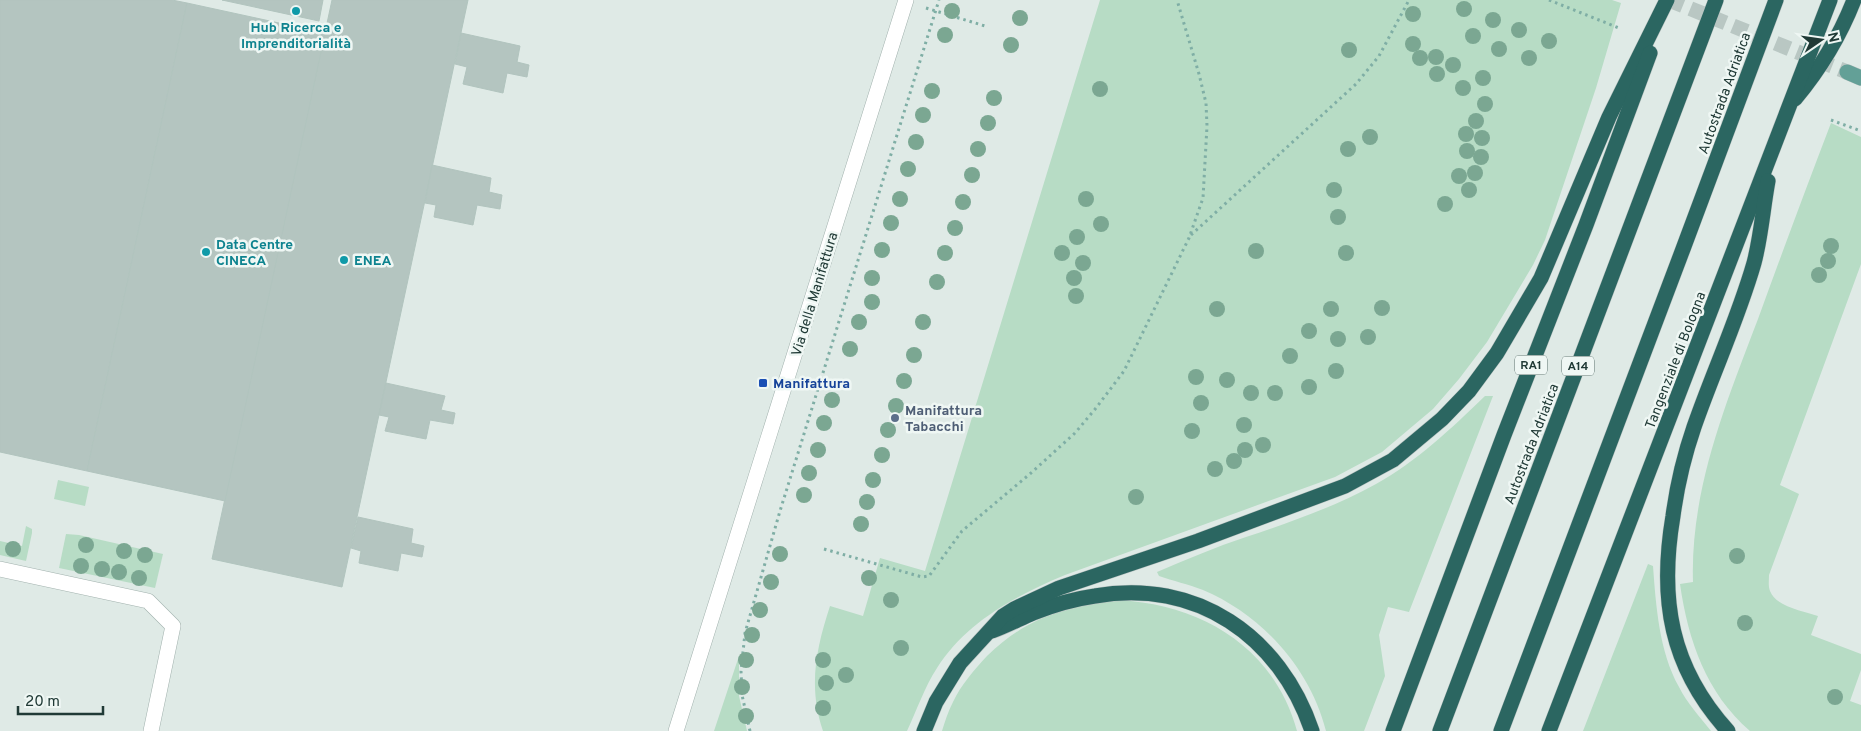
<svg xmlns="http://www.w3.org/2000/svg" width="1861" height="731" font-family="Overpass,sans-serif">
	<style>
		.green { fill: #b7dcc5 }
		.building { fill: #b4c5c0; stroke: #b1c4be }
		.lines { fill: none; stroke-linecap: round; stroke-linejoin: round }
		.major-tunnel { stroke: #b9c7c3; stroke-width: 15; stroke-dasharray: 15 8; stroke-linecap: butt }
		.minor-casing { stroke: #a2b2ae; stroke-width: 16 }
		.major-casing { stroke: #bcc4c3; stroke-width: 16 }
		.highway-casing { stroke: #bcc4c3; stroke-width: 16 }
		.path { stroke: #7faea5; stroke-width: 3; stroke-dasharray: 2.5 4; stroke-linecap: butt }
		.minor { stroke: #fff; stroke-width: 15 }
		.major { stroke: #63a097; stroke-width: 15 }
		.highway { stroke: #2b6661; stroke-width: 15 }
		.tree { fill: #7ba792 }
		.culture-dot { fill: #0f9aa8; stroke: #eff7f4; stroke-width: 2 }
		.transit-dot { fill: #1a4fb4; stroke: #eff7f4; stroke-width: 2 }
		.service-dot { fill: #5c6f8a; stroke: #eff7f4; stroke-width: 2 }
		.labels { text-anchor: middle; stroke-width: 5; stroke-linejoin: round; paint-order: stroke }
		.shield { fill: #eff7f4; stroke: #5e736f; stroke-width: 1 }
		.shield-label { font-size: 12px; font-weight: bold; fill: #203a36 }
		.culture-label { font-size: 14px; font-weight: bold; fill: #0d838f; stroke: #eff7f4; text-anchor: start }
		.street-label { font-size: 14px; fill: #203a36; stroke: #eff7f4 }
		.transit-label { font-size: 14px; font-weight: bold; fill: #164399; stroke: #eff7f4; text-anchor: start }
		.service-label { font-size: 14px; font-weight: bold; fill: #4e5e75; stroke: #eff7f4; text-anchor: start }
	</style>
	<rect width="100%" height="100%" fill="#dfeae6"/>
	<g class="green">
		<path d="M1100 0H1612L1621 3 1596 88 1545 240 1533 265 1487 342 1459 379 1433 409 1382 452 1335 477 1065 575C1015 596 966 622 937 668 924 688 917 710 907 731H823C808 687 816 649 830 606L863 616 880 558 925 571Z"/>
		<path d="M1831 123 1861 137V264L1780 485 1799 494 1769 575C1769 580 1768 586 1770 591 1776 607 1804 611 1818 616L1811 635 1861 654V670L1850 701 1861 705V731H1750C1706 693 1688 640 1680 584L1693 582C1690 490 1726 403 1758 319 1782 253 1806 188 1831 123Z"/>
		<path d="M1485 396H1493L1409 612 1388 607 1379 635 1385 676 1364 731H1326C1310 668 1262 615 1203 590 1188 584 1173 581 1159 576L1157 572C1187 559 1216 547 1246 537 1291 522 1334 507 1376 484 1416 462 1452 428 1485 396Z"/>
		<path d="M58 480 89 487 85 506 54 499Z"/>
		<path d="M26 526 32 529V533L26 561 0 555V541L22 546Z"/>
		<path d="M66 534 79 535 163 554 155 588 59 568Z"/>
		<path d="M1648 564 1653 566C1656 606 1659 651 1679 687 1687 703 1700 717 1711 731H1583Z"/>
		<path d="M1119 600C1202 605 1274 647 1297 731H942C945 721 948 712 953 702 961 685 974 670 987 656 1027 617 1065 607 1119 600Z"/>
		<path d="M739 656V696L747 731H714Z"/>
	</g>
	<g class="building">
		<path d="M0 0H172L187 3 87 471 0 452Z"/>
		<path d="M222 0H323L319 21Z"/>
		<path d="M332 0H468L342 587 212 559Z"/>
		<path d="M187 3 325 33 225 501 87 471Z"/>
		<path d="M461 33 520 46 517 62 529 65 527 77 507 73 503 93 463 84 467 67 455 64Z"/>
		<path d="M432 165 491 178 489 192 502 195 500 209 477 205 473 225 434 217 436 205 425 203Z"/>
		<path d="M386 383 445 396 441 410 455 413 453 424 430 420 426 439 385 431 389 417 379 415Z"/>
		<path d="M358 517 413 529 411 543 424 546 422 557 401 553 398 571 359 563 361 551 351 548Z"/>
	</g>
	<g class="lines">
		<path class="major-tunnel" d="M1669 0 1847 72"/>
		<defs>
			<g id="minor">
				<path d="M0 569 148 601 173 626 151 731"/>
				<path d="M676 731 906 0"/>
			</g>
			<path id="major" d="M1847 72 1861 78"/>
			<g id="highway">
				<path d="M1795 99C1820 69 1840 36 1854 0"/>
				<path d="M992 631C1006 626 1019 619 1033 613 1053 605 1074 599 1095 596 1196 578 1280 636 1312 731"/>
				<path d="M924 731 936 702 960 663 1003 616 1014 609 1059 588 1198 541 1345 486 1393 460 1442 419 1469 391 1497 353 1541 278 1609 117 1667 0"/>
				<path d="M1393 731 1504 435 1586 225 1650 53"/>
				<path d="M1440 731 1716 0"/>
				<path d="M1501 731 1683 249 1776 0"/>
				<path d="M1549 731 1830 0"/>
				<path d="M1728 731C1670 667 1659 599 1673 516 1677 486 1684 456 1694 427 1713 372 1738 319 1754 263 1761 237 1763 208 1768 181"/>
			</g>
		</defs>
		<use href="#minor" class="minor-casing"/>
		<use href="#major" class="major-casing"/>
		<use href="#highway" class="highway-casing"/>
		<g class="path">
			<path d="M1549 0 1619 28"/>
			<path d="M926 8 985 26"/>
			<path d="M1831 120 1861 131"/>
			<path d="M1191 235 1356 84 1379 56 1409 0"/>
			<path d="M824 549 922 577 929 576 962 531 1031 473 1075 433 1096 408 1124 371 1189 238 1203 198 1207 126 1206 103 1199 74 1177 0"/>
			<path d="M750 731 742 695 741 671 745 633 780 511 939 0"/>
		</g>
		<use href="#minor" class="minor"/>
		<use href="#major" class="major"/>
		<use href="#highway" class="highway"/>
	</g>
	<g class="tree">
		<circle cx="1464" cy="9" r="8"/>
		<circle cx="952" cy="11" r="8"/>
		<circle cx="1413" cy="14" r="8"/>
		<circle cx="1020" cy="18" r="8"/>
		<circle cx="1493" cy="20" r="8"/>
		<circle cx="1519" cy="30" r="8"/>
		<circle cx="945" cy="35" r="8"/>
		<circle cx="1473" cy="36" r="8"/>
		<circle cx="1549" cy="41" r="8"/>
		<circle cx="1413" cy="44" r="8"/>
		<circle cx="1011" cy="45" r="8"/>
		<circle cx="1499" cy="49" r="8"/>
		<circle cx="1349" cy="50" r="8"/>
		<circle cx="1436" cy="57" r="8"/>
		<circle cx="1420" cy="58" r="8"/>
		<circle cx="1529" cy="58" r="8"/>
		<circle cx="1453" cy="65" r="8"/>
		<circle cx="1437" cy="74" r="8"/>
		<circle cx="1483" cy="78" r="8"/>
		<circle cx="1463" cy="88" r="8"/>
		<circle cx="1100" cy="89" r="8"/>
		<circle cx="932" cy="91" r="8"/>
		<circle cx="994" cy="98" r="8"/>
		<circle cx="1485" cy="104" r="8"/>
		<circle cx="923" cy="115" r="8"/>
		<circle cx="1476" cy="121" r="8"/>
		<circle cx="988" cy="123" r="8"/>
		<circle cx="1466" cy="134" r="8"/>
		<circle cx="1370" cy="137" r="8"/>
		<circle cx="1482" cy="138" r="8"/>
		<circle cx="916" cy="142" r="8"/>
		<circle cx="978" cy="149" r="8"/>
		<circle cx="1348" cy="149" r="8"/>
		<circle cx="1467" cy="151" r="8"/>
		<circle cx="1481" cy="157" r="8"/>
		<circle cx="908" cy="169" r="8"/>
		<circle cx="1475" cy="173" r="8"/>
		<circle cx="972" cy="175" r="8"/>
		<circle cx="1459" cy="176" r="8"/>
		<circle cx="1334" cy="190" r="8"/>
		<circle cx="1469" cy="190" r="8"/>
		<circle cx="900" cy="199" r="8"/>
		<circle cx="1086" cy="199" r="8"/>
		<circle cx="963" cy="202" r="8"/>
		<circle cx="1445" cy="204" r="8"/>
		<circle cx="1338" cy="217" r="8"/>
		<circle cx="891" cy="223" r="8"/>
		<circle cx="1101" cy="224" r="8"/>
		<circle cx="955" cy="228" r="8"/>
		<circle cx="1077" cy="237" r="8"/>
		<circle cx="1831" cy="246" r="8"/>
		<circle cx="882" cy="250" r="8"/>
		<circle cx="1256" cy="251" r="8"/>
		<circle cx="945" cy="253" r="8"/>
		<circle cx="1062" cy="253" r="8"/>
		<circle cx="1346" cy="253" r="8"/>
		<circle cx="1828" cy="261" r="8"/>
		<circle cx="1083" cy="263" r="8"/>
		<circle cx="1819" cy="275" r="8"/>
		<circle cx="872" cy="278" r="8"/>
		<circle cx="1074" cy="278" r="8"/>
		<circle cx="937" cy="282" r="8"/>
		<circle cx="1076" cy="296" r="8"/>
		<circle cx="872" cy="302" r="8"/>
		<circle cx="1382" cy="308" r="8"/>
		<circle cx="1217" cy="309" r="8"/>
		<circle cx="1331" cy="309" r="8"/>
		<circle cx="859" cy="322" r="8"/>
		<circle cx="923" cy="322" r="8"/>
		<circle cx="1309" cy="331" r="8"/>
		<circle cx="1368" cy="337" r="8"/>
		<circle cx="1338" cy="339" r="8"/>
		<circle cx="850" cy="349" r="8"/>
		<circle cx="914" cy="355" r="8"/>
		<circle cx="1290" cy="356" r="8"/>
		<circle cx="1336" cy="371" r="8"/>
		<circle cx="1196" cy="377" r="8"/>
		<circle cx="1227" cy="380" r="8"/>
		<circle cx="904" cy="381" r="8"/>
		<circle cx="1309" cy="387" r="8"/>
		<circle cx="1251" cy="393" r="8"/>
		<circle cx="1275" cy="393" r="8"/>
		<circle cx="832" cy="400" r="8"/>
		<circle cx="1201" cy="403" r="8"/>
		<circle cx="896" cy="406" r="8"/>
		<circle cx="824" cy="423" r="8"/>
		<circle cx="1244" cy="425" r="8"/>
		<circle cx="888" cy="430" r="8"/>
		<circle cx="1192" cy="431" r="8"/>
		<circle cx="1263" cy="445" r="8"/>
		<circle cx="818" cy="450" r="8"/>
		<circle cx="1245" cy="450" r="8"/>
		<circle cx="882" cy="455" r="8"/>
		<circle cx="1234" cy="461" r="8"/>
		<circle cx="1215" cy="469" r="8"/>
		<circle cx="809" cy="473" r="8"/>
		<circle cx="873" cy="480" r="8"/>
		<circle cx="804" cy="495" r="8"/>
		<circle cx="1136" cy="497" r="8"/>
		<circle cx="867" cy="502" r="8"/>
		<circle cx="861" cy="524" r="8"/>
		<circle cx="86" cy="545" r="8"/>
		<circle cx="13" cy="549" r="8"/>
		<circle cx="124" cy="551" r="8"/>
		<circle cx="780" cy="554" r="8"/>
		<circle cx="145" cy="555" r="8"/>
		<circle cx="1737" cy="556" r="8"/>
		<circle cx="81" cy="566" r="8"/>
		<circle cx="102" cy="569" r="8"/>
		<circle cx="119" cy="572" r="8"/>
		<circle cx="139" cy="578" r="8"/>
		<circle cx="869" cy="578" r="8"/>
		<circle cx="771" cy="582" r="8"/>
		<circle cx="891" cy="600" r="8"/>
		<circle cx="760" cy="610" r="8"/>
		<circle cx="1745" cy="623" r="8"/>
		<circle cx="752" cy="635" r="8"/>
		<circle cx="901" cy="648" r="8"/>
		<circle cx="746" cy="660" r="8"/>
		<circle cx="823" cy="660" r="8"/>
		<circle cx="846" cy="675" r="8"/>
		<circle cx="826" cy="683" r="8"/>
		<circle cx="742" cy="687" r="8"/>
		<circle cx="1835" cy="697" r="8"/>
		<circle cx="823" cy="708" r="8"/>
		<circle cx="746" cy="716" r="8"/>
	</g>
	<g class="culture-dot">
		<circle cx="296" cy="11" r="5"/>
		<circle cx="206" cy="252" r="5"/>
		<circle cx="344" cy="260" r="5"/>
	</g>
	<rect class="transit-dot" x="758" y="378" width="10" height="10" rx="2.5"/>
	<circle class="service-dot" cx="895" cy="418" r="5"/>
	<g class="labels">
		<g class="shield">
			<rect x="1515" y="355.5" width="32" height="19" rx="4"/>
			<rect x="1562" y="356.5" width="32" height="19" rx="4"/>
		</g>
		<g class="shield-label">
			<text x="1531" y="369">RA1</text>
			<text x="1578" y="370">A14</text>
		</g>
		<g class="culture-label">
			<text x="296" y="32" text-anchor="middle">Hub Ricerca e<tspan x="296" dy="16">Imprenditorialità</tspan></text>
			<text x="216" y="249">Data Centre<tspan x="216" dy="16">CINECA</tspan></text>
			<text x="354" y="265">ENEA</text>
		</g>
		<g class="street-label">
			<text transform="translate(1724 93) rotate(-70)" y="5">Autostrada Adriatica</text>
			<text transform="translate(814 294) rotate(-73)" y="5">Via della Manifattura</text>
			<text transform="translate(1675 360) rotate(-69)" y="5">Tangenziale di Bologna</text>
			<text transform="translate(1531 444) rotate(-69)" y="5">Autostrada Adriatica</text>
		</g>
		<g class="transit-label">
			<text x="773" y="388">Manifattura</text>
		</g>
		<g class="service-label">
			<text x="905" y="415">Manifattura<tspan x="905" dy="16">Tabacchi</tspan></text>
		</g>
	</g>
	<g transform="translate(1821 40) rotate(77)" stroke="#eff7f4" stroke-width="4" paint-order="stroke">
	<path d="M0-4L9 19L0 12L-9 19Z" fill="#203a36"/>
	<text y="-8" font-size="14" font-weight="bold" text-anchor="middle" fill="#203a36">N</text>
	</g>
	<path d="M18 706v8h85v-8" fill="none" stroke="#203a36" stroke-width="2.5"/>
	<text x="25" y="706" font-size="15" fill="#203a36" stroke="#eff7f4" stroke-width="4" paint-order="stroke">20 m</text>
</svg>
